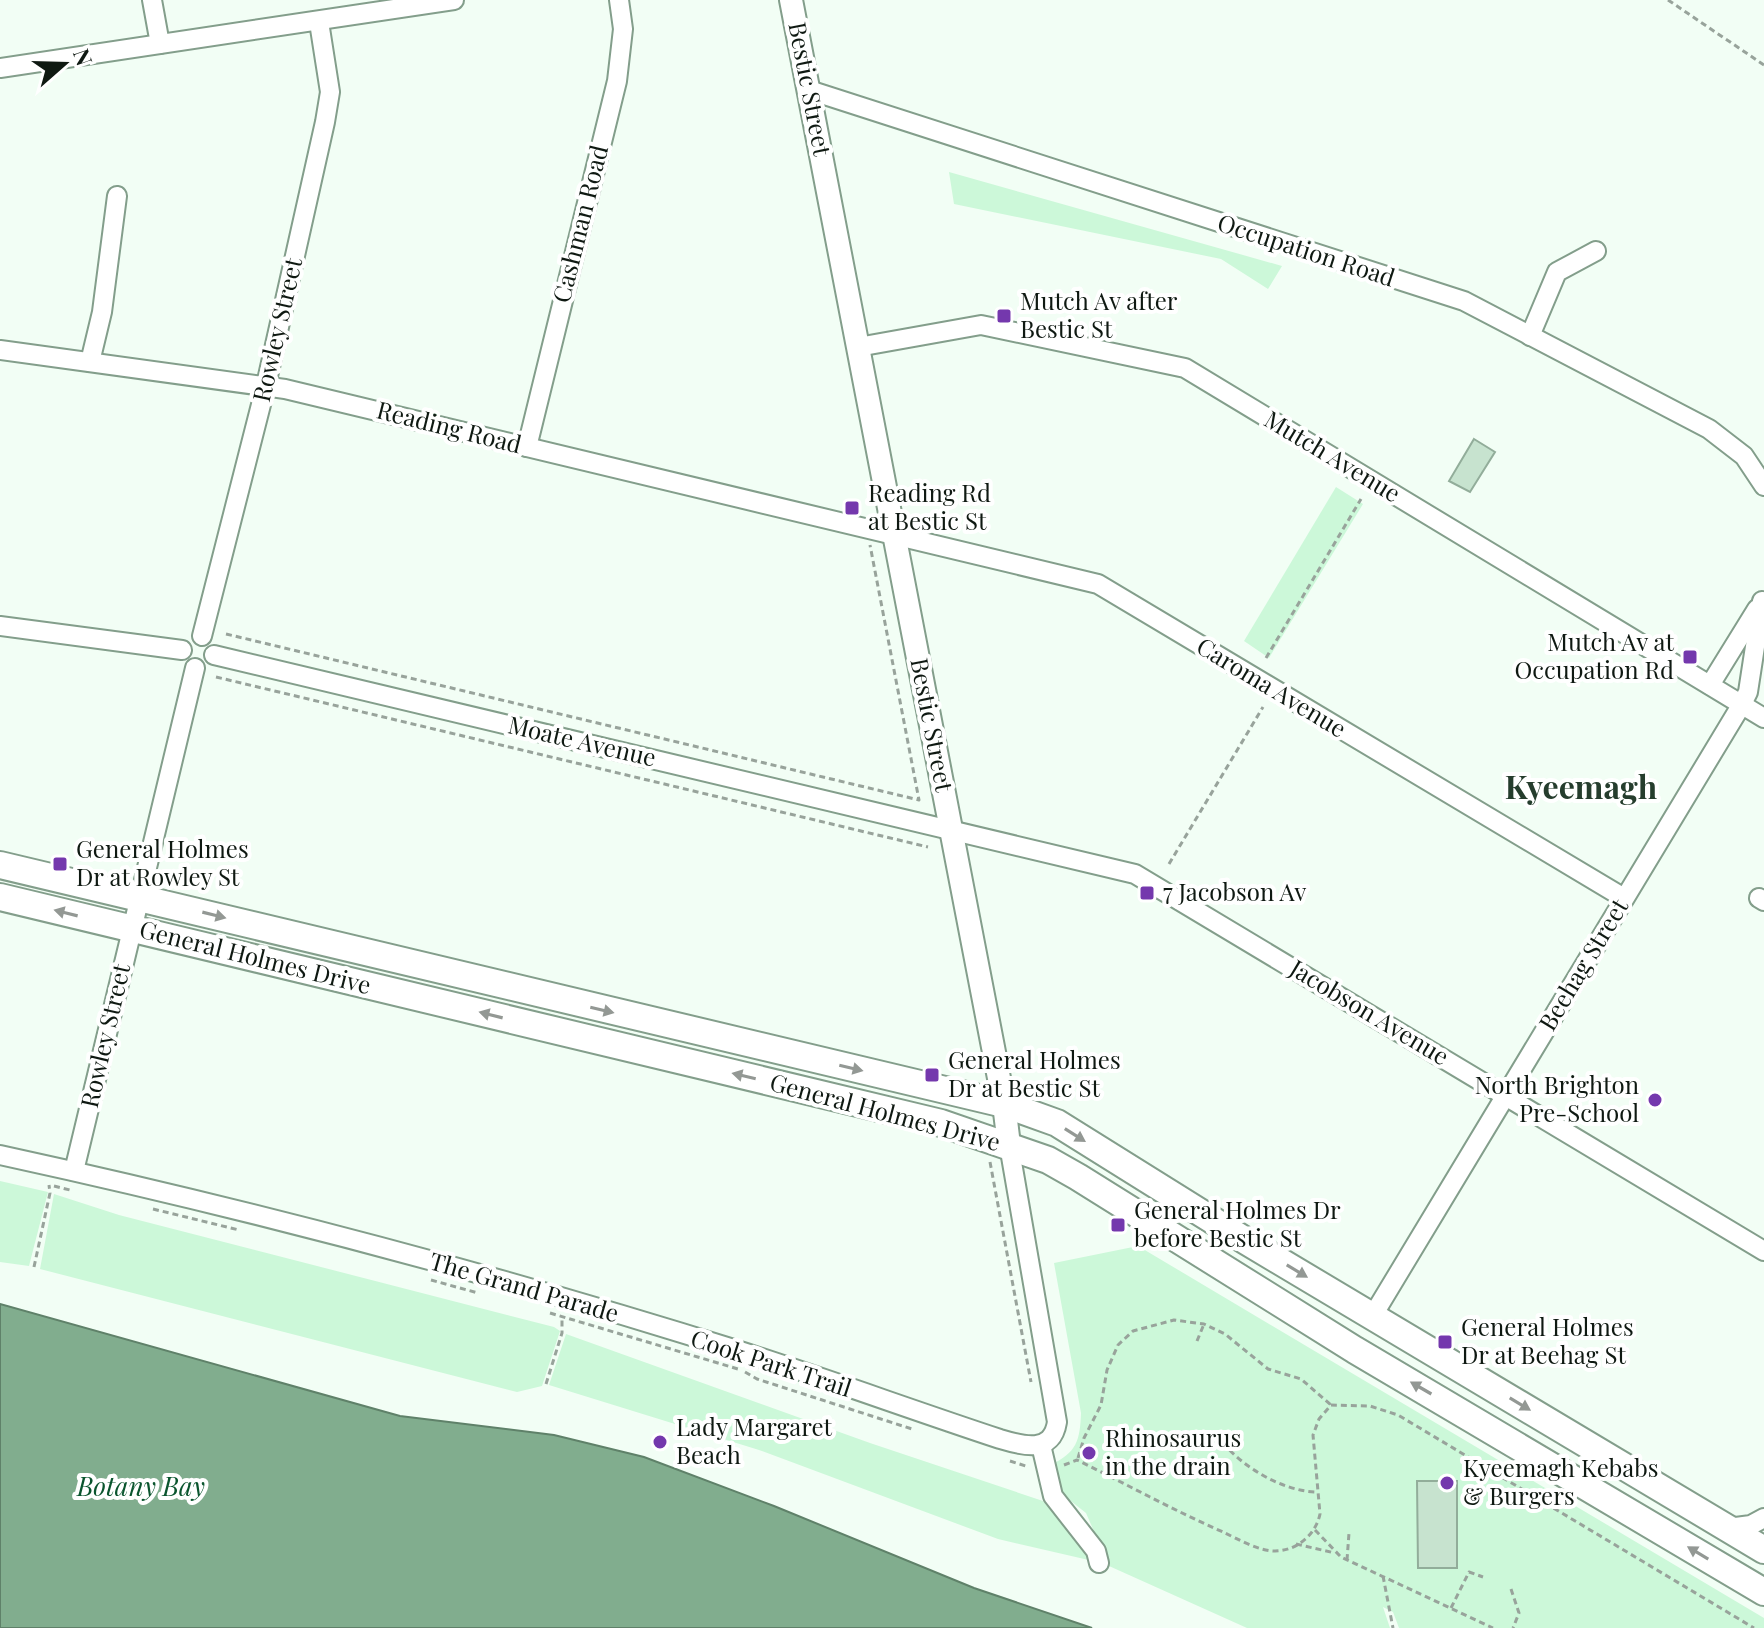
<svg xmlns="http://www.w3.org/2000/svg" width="1764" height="1628" font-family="'Playfair Display',serif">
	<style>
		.green { fill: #ccf8d9 }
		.water { fill: #81ad8e; stroke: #5f8169; stroke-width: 2 }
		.building { fill: #c7e3cf; stroke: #92ad9a; stroke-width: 2 }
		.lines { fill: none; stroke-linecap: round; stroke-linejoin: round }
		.minor-casing { stroke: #839e8b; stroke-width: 22 }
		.major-casing { stroke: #839e8b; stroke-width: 26 }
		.highway-casing { stroke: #839e8b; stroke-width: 30 }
		.path { stroke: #98a39b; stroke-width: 3; stroke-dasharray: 6 4; stroke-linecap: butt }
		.minor { stroke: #fff; stroke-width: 18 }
		.major { stroke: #fff; stroke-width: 22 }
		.highway { stroke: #fff; stroke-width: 26 }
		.oneway { fill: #939894 }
		.poi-dot { fill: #7438ad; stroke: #fff; stroke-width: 3 }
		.labels { text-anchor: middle; stroke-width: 8; stroke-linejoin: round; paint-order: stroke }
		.street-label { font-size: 24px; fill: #0f1912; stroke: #fff }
		.poi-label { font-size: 24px; fill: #0f1912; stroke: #fff; text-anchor: start }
		.water-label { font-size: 26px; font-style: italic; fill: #0a552e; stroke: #fff }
		.district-label { font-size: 32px; font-weight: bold; fill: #253d2d; stroke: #fff }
	</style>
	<rect width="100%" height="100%" fill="#f2fef5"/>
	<g class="green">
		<path d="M949 172 1282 266 1268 289 1221 259 954 204Z"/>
		<path d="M1336 487 1363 504 1269 658 1244 641Z"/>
		<path d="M0 1181 48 1192 29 1266 0 1262Z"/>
		<path d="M54 1194 119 1215 554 1327 560 1331 542 1386 517 1392 40 1269Z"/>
		<path d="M1138 1246 1764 1618V1628H1399L1393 1612 1383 1607 1390 1628H1247L1109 1566 1086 1513 1053 1487 1050 1465C1077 1453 1080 1440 1081 1413L1054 1263Z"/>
		<path d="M566 1334 870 1443 1043 1501 1093 1561 998 1539 759 1450 549 1385Z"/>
	</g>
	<path class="water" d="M0 1304 400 1416 554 1435 644 1457 774 1506 974 1588 1092 1628H0Z"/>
	<g class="building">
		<path d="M1474 439 1495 452 1470 492 1449 481Z"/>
		<path d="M1417 1481H1457V1568H1418Z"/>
	</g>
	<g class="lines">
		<defs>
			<g id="minor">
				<path d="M152 0 160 44"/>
				<path d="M0 68 454 0"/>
				<path d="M809 90 1464 301 1709 429 1744 456 1764 486"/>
				<path d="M1530 336 1557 272 1596 251"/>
				<path d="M858 347 981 325 1185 368 1764 718"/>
				<path d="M0 350 285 389 1098 584 1624 898"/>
				<path d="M90 362 102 312 117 196"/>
				<path d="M527 447 617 81 623 29 619 0"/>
				<path d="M0 626 182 650"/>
				<path d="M202 636 266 385 325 122 330 92 319 22"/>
				<path d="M214 655 1135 874 1764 1251"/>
				<path d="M1710 685 1757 609"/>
				<path d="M1759 898 1764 901"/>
				<path d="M0 1155C248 1209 494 1274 737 1350 825 1378 912 1410 1000 1439 1023 1446 1052 1454 1057 1422L1009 1145"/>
				<path d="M74 1171 195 668"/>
				<path d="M1372 1317 1742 704 1748 692 1762 601"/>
				<path d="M1041 1445 1053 1496 1096 1551 1099 1563"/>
				<path d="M1728 1528 1751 1525 1764 1518"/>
			</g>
			<path id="major" d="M791 0 1004 1104 1009 1145"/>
			<g id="highway">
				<path d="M0 865 1004 1104 1057 1123 1246 1241 1764 1550"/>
				<path d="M0 897 941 1123 1048 1160 1078 1177 1355 1350 1764 1592"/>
			</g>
		</defs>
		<use href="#minor" class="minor-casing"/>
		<use href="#major" class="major-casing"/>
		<use href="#highway" class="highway-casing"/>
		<g class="path">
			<path d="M1668 0 1764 65"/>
			<path d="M226 634 919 800 870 545"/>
			<path d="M1266 658 1361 499"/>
			<path d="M216 677 928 847"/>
			<path d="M1169 864 1263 707"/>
			<path d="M990 1162 1031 1382"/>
			<path d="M54 1186 70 1190"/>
			<path d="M153 1209 239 1230"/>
			<path d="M34 1267 50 1193 49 1185"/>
			<path d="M431 1280 478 1293"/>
			<path d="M550 1313 738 1369"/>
			<path d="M1197 1341 1204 1324"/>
			<path d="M745 1372 757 1379 912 1429"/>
			<path d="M546 1384 562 1333V1318"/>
			<path d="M1223 1443C1244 1468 1284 1492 1318 1492"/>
			<path d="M1078 1458 1084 1438 1101 1405 1107 1370 1118 1345 1133 1331 1174 1320 1204 1324 1225 1334 1268 1369 1301 1379 1331 1405"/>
			<path d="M1010 1461 1029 1467"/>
			<path d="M1064 1465 1077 1460C1126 1484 1173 1510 1223 1532 1238 1539 1258 1551 1275 1551 1297 1551 1316 1534 1320 1514L1313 1435 1319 1419 1331 1405 1370 1406 1398 1415 1754 1628"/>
			<path d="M1315 1530 1341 1557 1493 1628"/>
			<path d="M1296 1544 1335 1553"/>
			<path d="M1347 1560 1349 1533"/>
			<path d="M1383 1576 1393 1628"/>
			<path d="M1511 1589 1519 1613 1513 1628"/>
			<path d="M1451 1608 1469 1572 1483 1577"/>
		</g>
		<use href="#minor" class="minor"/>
		<use href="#major" class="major"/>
		<use href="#highway" class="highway"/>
	</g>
	<defs><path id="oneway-solid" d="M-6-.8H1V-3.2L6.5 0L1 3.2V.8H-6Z" transform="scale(2)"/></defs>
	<g class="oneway">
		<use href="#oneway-solid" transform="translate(66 913) rotate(-166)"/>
		<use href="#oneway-solid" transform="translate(214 915) rotate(14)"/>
		<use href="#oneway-solid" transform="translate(602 1010) rotate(13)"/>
		<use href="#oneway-solid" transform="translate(491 1015) rotate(-166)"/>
		<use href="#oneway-solid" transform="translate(851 1068) rotate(13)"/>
		<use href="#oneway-solid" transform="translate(744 1076) rotate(-167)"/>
		<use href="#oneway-solid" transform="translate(1075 1135) rotate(32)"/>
		<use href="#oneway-solid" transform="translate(1297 1271) rotate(31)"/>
		<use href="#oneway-solid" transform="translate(1421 1388) rotate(-150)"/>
		<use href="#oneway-solid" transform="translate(1520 1404) rotate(31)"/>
		<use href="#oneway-solid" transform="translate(1698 1553) rotate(-149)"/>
	</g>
	<g class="poi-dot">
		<rect x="996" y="308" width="16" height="16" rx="4"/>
		<rect x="844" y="500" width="16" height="16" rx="4"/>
		<rect x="1682" y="649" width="16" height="16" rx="4"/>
		<rect x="52" y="856" width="16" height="16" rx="4"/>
		<rect x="1139" y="885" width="16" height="16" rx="4"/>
		<rect x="924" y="1067" width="16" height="16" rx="4"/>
		<circle cx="1655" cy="1100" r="8"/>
		<rect x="1110" y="1217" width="16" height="16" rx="4"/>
		<rect x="1437" y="1334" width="16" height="16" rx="4"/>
		<circle cx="660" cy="1442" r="8"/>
		<circle cx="1089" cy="1453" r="8"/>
		<circle cx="1447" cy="1483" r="8"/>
	</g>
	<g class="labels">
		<g class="street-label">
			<text transform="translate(809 89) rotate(79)" y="8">Bestic Street</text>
			<text transform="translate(581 224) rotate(-76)" y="8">Cashman Road</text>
			<text transform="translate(1306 251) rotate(18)" y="8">Occupation Road</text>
			<text transform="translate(278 330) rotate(-77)" y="8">Rowley Street</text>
			<text transform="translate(449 428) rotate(14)" y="8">Reading Road</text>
			<text transform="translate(1332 457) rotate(31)" y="8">Mutch Avenue</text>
			<text transform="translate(1271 688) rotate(31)" y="8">Caroma Avenue</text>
			<text transform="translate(931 725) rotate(79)" y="8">Bestic Street</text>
			<text transform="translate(582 742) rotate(13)" y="8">Moate Avenue</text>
			<text transform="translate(255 958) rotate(14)" y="8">General Holmes Drive</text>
			<text transform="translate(1584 965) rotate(-59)" y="8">Beehag Street</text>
			<text transform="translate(1369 1013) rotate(31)" y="8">Jacobson Avenue</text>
			<text transform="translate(106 1036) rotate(-77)" y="8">Rowley Street</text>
			<text transform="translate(885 1113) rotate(15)" y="8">General Holmes Drive</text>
			<text transform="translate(524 1288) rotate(16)" y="8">The Grand Parade</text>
			<text transform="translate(771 1364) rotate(18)" y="8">Cook Park Trail</text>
		</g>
		<g class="poi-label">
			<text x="1020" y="310">Mutch Av after<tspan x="1020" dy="28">Bestic St</tspan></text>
			<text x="868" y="502">Reading Rd<tspan x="868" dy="28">at Bestic St</tspan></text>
			<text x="1674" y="651" text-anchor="end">Mutch Av at<tspan x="1674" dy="28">Occupation Rd</tspan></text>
			<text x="76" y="858">General Holmes<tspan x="76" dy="28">Dr at Rowley St</tspan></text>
			<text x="1163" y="901">7 Jacobson Av</text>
			<text x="948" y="1069">General Holmes<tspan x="948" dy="28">Dr at Bestic St</tspan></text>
			<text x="1639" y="1094" text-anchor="end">North Brighton<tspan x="1639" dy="28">Pre-School</tspan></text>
			<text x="1134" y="1219">General Holmes Dr<tspan x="1134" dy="28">before Bestic St</tspan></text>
			<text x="1461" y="1336">General Holmes<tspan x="1461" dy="28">Dr at Beehag St</tspan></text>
			<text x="676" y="1436">Lady Margaret<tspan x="676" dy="28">Beach</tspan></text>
			<text x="1105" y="1447">Rhinosaurus<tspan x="1105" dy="28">in the drain</tspan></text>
			<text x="1463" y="1477">Kyeemagh Kebabs<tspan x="1463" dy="28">&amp; Burgers</tspan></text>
		</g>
		<g class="water-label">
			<text x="141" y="1496">Botany Bay</text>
		</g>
		<g class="district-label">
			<text x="1581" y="799">Kyeemagh</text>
		</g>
	</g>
	<g transform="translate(64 64) rotate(70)" stroke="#ffffff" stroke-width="6" paint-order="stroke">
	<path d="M0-6L14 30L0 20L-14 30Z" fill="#0f1912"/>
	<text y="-12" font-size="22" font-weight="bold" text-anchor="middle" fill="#0f1912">N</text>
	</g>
</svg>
